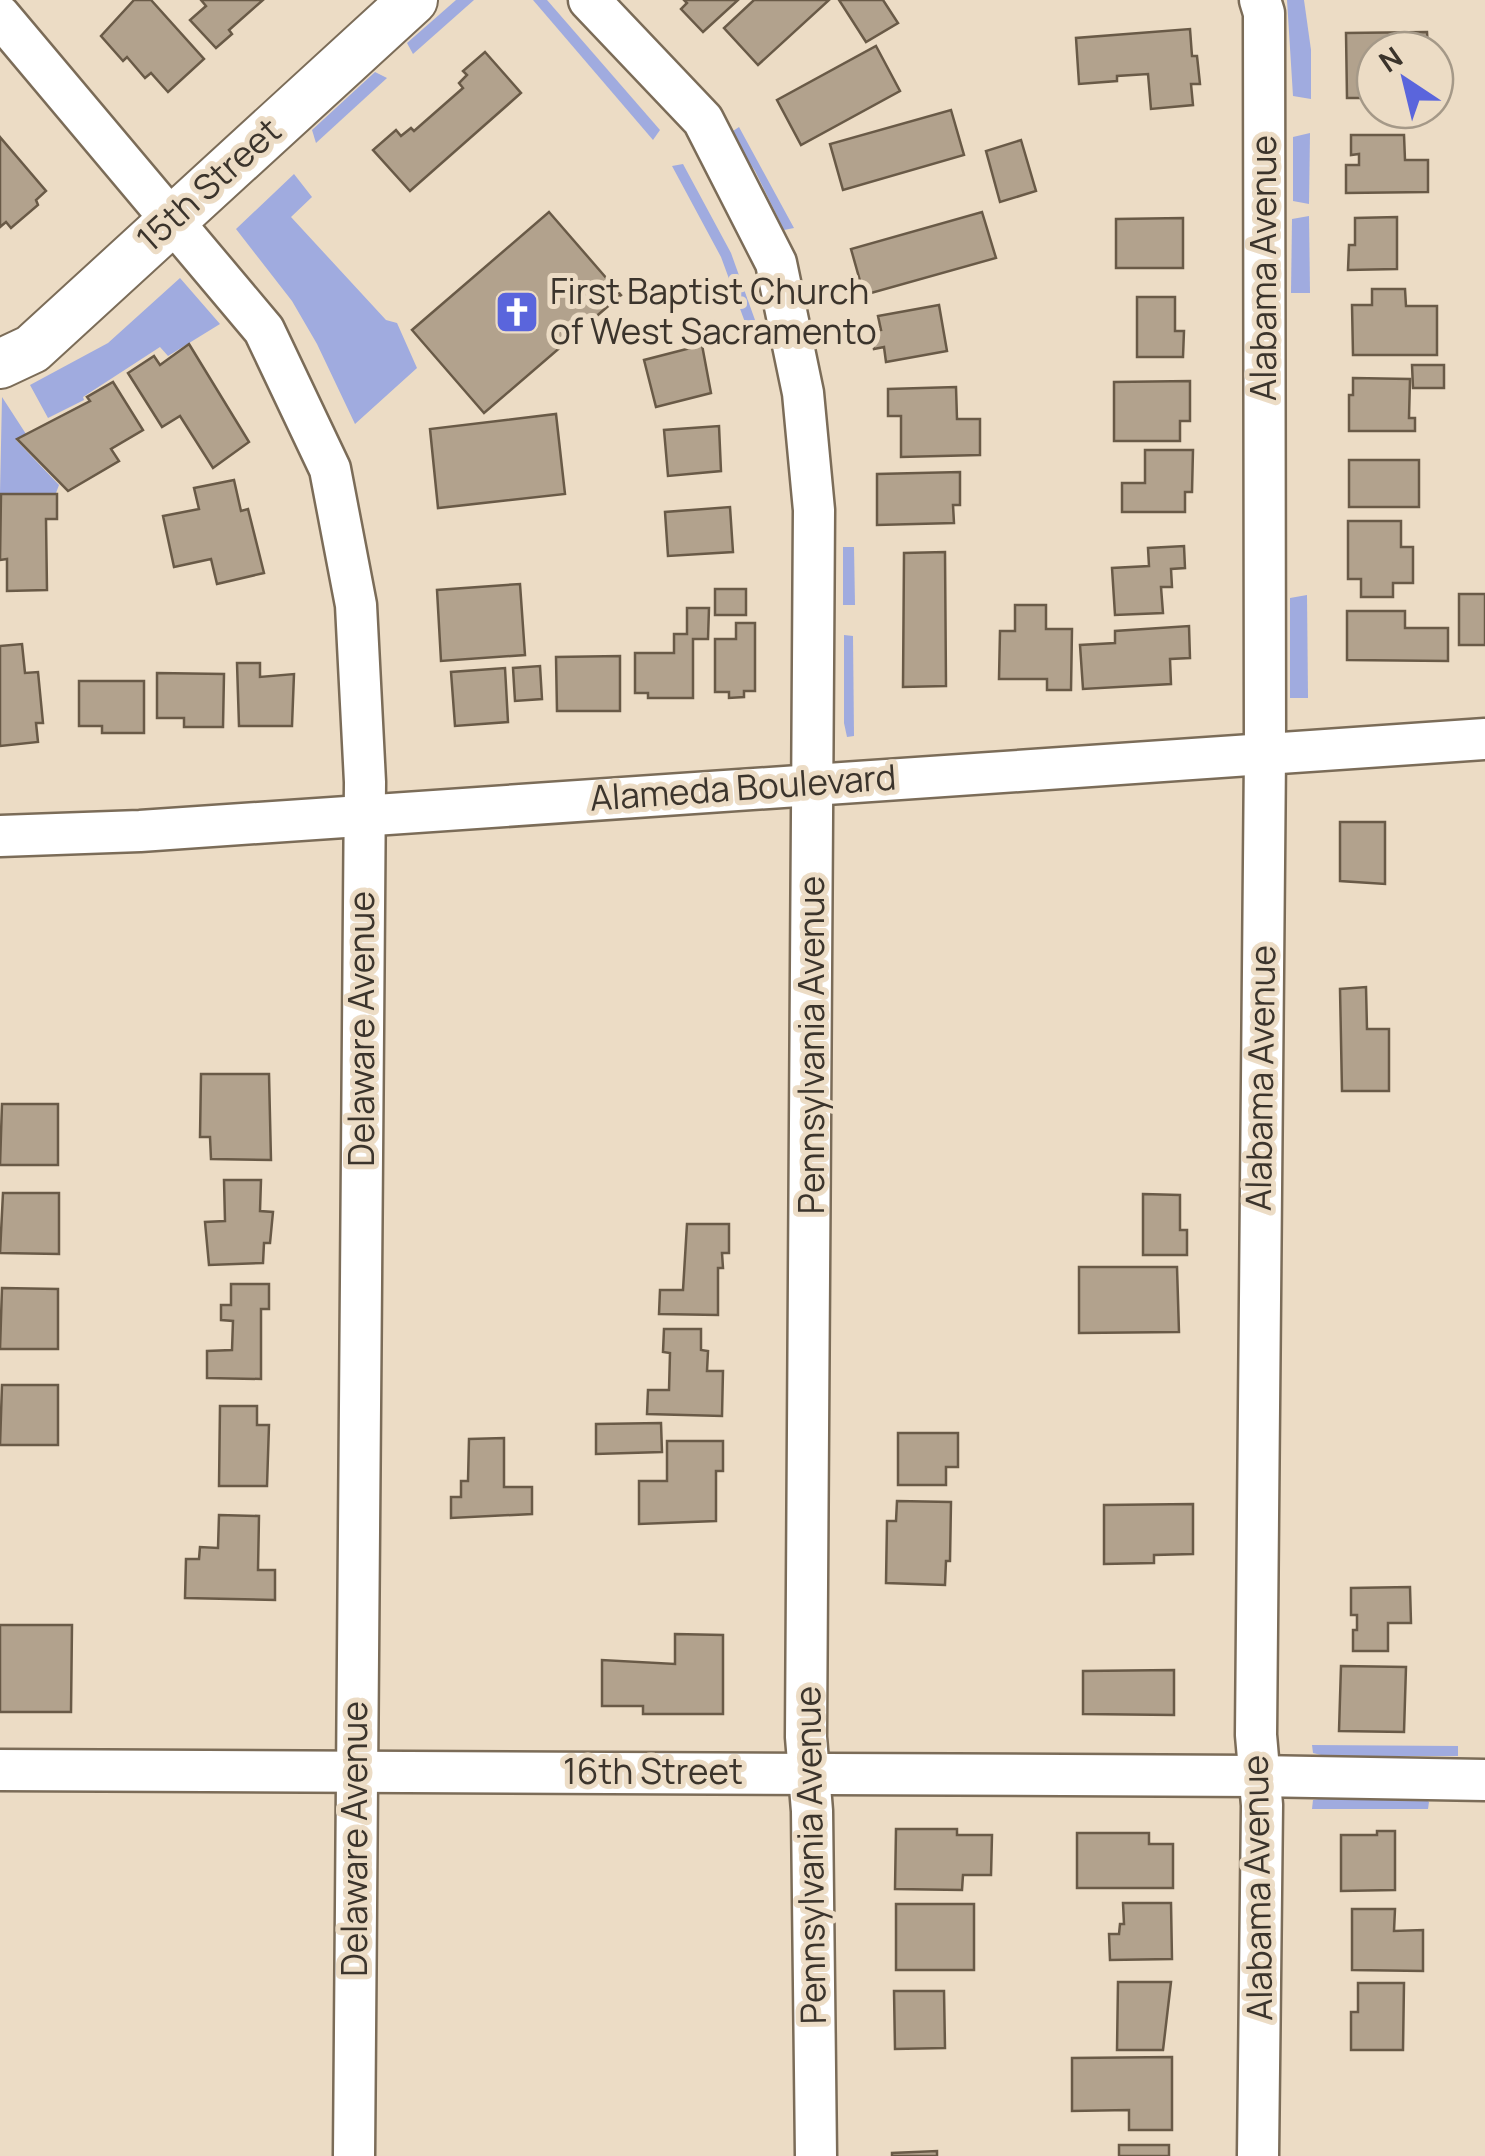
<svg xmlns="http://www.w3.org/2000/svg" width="1485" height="2156" font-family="Manrope,sans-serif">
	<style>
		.green { fill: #a0abdf }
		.building { fill: #b2a28d; stroke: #695a47; stroke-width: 2.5 }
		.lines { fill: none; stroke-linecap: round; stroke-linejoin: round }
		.minor-casing { stroke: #7b6c58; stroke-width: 45 }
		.tertiary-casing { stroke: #7b6c58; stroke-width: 52 }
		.minor { stroke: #fff; stroke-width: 40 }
		.tertiary { stroke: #fff; stroke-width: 48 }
		.labels { text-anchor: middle; stroke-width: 10; stroke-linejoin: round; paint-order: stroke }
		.street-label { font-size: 35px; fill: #3b342c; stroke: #ecdcc5 }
		.poi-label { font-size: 35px; fill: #3b342c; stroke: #ecdcc5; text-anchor: start }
	</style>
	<rect width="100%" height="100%" fill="#ecdcc5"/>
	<g class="green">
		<path d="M456 0H474L413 54 407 43Z"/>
		<path d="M533 0H547L660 130 653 140Z"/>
		<path d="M1287 0H1304L1311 50V99L1293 96Z"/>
		<path d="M375 72 387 78 316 143 312 130Z"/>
		<path d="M739 127 794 228 784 230 755 171 730 133Z"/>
		<path d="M1310 133 1309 204 1293 201V137Z"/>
		<path d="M683 164 731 253 755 320 746 325 721 257 672 166Z"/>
		<path d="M294 174 312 197 291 217 386 320 397 323 417 368 355 424 317 344 292 301 236 229Z"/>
		<path d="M1309 216 1310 293H1291L1292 219Z"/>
		<path d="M180 278 220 324 168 356 160 347 83 397 84 400 48 418 30 385 108 343Z"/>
		<path d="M2 397 26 434 16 440 59 485 56 493H0Z"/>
		<path d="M843 547H854L855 605H843Z"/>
		<path d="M1307 595 1308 698H1290V598Z"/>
		<path d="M844 635 853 636 854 736 847 737 844 723Z"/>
		<path d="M1312 1745 1458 1746V1756H1325L1313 1753Z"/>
		<path d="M1319 1799H1425L1429 1802 1428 1809H1312L1313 1800Z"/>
	</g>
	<g class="building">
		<path d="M134 0H151L204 59 168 92 151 73 145 78 127 57 123 61 101 36Z"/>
		<path d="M201 0H263L229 30 232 34 216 48 190 20 206 6Z"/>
		<path d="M684 0H738L703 32 681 9 687 3Z"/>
		<path d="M754 0H829L758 65 724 28Z"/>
		<path d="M839 0H883L898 23 866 42Z"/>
		<path d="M1190 29 1192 56H1197L1200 84H1191L1193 105 1151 109 1148 74 1117 76V81L1079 84 1076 38Z"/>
		<path d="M1427 32 1428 50H1375V98H1347L1346 33Z"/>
		<path d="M876 46 900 91 801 145 777 100Z"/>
		<path d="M485 52 521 93 410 191 373 150 396 130 401 136 411 128 414 131 463 88 459 83 467 75 463 71Z"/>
		<path d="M951 110 964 155 843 190 830 144Z"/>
		<path d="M1351 135H1404L1405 160H1428V192L1346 193V165H1359V154L1351 155Z"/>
		<path d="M0 137 46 191 36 200 38 205 11 228 6 222 0 227Z"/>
		<path d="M1021 140 1036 191 1000 202 986 151Z"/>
		<path d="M549 212 621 295 484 413 412 330Z"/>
		<path d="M982 212 996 258 864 295 851 249Z"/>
		<path d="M1397 217V269L1348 270 1349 245H1355V218Z"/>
		<path d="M1183 218V268H1116V219Z"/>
		<path d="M1372 289H1405L1406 306H1437V355H1353L1352 305H1372Z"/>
		<path d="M1137 297H1175V331H1184L1183 357H1137Z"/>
		<path d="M939 305 947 351 886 362 884 347 874 349 871 331 881 330 878 316Z"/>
		<path d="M189 344 249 442 213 468 180 416 162 427 128 373 154 356 160 365Z"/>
		<path d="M702 345 711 393 656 407 644 360Z"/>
		<path d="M1412 365H1444V388H1413Z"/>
		<path d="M1353 378 1410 379 1409 418H1415V431H1349V395H1353Z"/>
		<path d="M1190 381V421H1180V441H1114V382Z"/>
		<path d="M113 382 143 430 111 449 119 461 68 491 17 439 90 401 87 397Z"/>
		<path d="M956 387 957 419H980V455L901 457V416H888V389Z"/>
		<path d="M556 414 565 494 438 508 430 429Z"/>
		<path d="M719 426 721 471 668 476 664 430Z"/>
		<path d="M1145 450H1193L1192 492H1185V512H1122V483H1145Z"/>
		<rect x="1349" y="460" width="70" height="47"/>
		<path d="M960 472V505H953L954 523 877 525V474Z"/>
		<path d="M234 480 241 511 248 509 264 573 217 584 211 559 174 567 163 516 199 509 194 488Z"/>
		<path d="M1 494H57V519H46L47 590 7 591V559L0 560Z"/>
		<path d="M730 507 733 552 668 556 665 512Z"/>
		<path d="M1348 521H1401V547H1413V583H1393V597H1361V579H1348Z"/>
		<path d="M1184 546 1185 568 1171 569 1172 587H1161L1163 613 1115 615 1112 568 1149 566 1148 548Z"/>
		<path d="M945 552 946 686 903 687 904 553Z"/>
		<path d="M520 584 525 655 441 661 437 590Z"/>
		<rect x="715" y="589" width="31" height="26"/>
		<rect x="1459" y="594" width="26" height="51"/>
		<path d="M1015 605H1046V629H1072L1071 690H1047V679H999L1000 631H1015Z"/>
		<path d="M687 608H709L708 639H693V698H648V693H635V653H674V634H687Z"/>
		<path d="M1347 611H1405V628H1448V661L1347 660Z"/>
		<path d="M736 623H755V691H744V697L729 698V692H715V639H736Z"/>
		<path d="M1189 626 1190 658 1170 659 1171 684 1083 689 1080 645 1115 643V631Z"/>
		<path d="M22 644 25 673 38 672 43 723H36L38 742 0 746V646Z"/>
		<path d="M620 656V711H557L556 657Z"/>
		<path d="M237 663H260V677L294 674 292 726H239Z"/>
		<path d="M540 666 542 699 515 701 513 668Z"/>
		<path d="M505 668 508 722 455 726 451 672Z"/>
		<path d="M157 673 224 674 223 727H184V718H157Z"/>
		<path d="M79 681H144V733H102V726H79Z"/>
		<path d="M1340 822H1385V884L1340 881Z"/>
		<path d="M1366 987 1367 1029H1389V1091H1342L1340 989Z"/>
		<path d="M201 1074H269L271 1160 211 1159 210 1137H200Z"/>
		<path d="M2 1104H58V1165H0Z"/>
		<path d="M224 1180H261L260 1211 273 1212 270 1243H264L263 1263 209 1265 205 1222 225 1221Z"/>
		<path d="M3 1193H59V1254L0 1253Z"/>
		<path d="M1143 1194 1180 1195V1230H1187V1255H1143Z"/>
		<path d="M687 1224H729V1253H722L723 1268H718V1315L659 1314 660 1290H683Z"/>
		<path d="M1079 1267H1177L1179 1332 1079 1333Z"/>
		<path d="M231 1284H269V1309H261V1379L207 1378V1351L232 1350 233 1321 221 1320V1305H231Z"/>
		<path d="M2 1288 58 1289V1349H0Z"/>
		<path d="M664 1329H701V1350L708 1351 707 1371H723L722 1416 647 1414 648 1390H669L670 1353 663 1352Z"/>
		<path d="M2 1385H58V1445H0Z"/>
		<path d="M220 1406H257V1425H269L267 1486H219Z"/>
		<path d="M661 1423 662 1452 596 1454V1424Z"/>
		<path d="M898 1433H958V1467H946V1485H898Z"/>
		<path d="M504 1438V1487H532V1514L451 1518V1497H461V1481H468L469 1439Z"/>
		<path d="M667 1441H723V1471H716V1521L639 1524V1481H667Z"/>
		<path d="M897 1501 951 1502 950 1561H946L945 1585 886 1583 887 1521H896Z"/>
		<path d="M1193 1504V1554L1154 1555V1563L1104 1564V1505Z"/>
		<path d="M219 1515 259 1516 258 1570H275V1600L185 1598 186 1559H199L200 1547 218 1548Z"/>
		<path d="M1410 1587 1411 1623H1388V1651H1353V1630H1357V1615H1351V1588Z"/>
		<path d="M0 1625H72L71 1712H0Z"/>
		<path d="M675 1634 723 1635V1714H643V1706H602V1660L675 1664Z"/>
		<path d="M1341 1666 1406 1667 1404 1732 1339 1731Z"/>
		<path d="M1174 1670V1715L1083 1714V1671Z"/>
		<path d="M896 1829H957V1835H992L991 1875H963L962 1890 895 1889Z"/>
		<path d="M1377 1831H1395V1890L1341 1891V1835H1377Z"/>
		<path d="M1077 1833H1149V1844H1173V1888H1077Z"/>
		<path d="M1123 1903H1171L1172 1959 1110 1960 1109 1934H1119L1120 1924H1124Z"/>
		<rect x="896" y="1904" width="78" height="66"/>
		<path d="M1352 1909H1395L1394 1931 1423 1930V1971L1352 1970Z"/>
		<path d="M1118 1982H1171L1163 2050H1117Z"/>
		<path d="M1358 1983H1404L1403 2050H1351V2012H1358Z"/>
		<path d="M894 1991H944L945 2048 895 2049Z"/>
		<path d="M1172 2057V2130H1129V2110L1072 2111V2058Z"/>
		<rect x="1119" y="2145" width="50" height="11"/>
		<path d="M937 2151V2156H892V2153Z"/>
	</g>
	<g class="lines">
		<defs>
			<g id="minor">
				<path d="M589 0 703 120 776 263 803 393 814 510 806 1737 812 1811 816 2156"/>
				<path d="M0 16 264 330 330 469 356 605 365 782 354 2156"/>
				<path d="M0 836 140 831 1485 739"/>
				<path d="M0 1770 1258 1776 1485 1780"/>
				<path d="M1258 2156 1262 1805 1256 1735 1265 754 1264 13 1260 0"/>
			</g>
			<path id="tertiary" d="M0 364 32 349 413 0"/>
		</defs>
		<use href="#minor" class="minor-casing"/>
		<use href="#tertiary" class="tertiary-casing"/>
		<use href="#minor" class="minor"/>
		<use href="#tertiary" class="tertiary"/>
	</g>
	<defs>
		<symbol id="church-square" viewBox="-11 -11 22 22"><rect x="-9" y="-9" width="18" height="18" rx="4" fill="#5a65dc" stroke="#ecdcc5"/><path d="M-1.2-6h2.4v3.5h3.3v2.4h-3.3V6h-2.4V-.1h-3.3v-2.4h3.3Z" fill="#fff"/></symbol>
	</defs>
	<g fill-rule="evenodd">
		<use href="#church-square" x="492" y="287" width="50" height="50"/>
	</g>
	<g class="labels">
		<g class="street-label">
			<text transform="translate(209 185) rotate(-42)" y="12">15th Street</text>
			<text transform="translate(1264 268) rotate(-90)" y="12">Alabama Avenue</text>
			<text transform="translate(743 788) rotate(-4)" y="12">Alameda Boulevard</text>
			<text transform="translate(362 1029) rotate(-90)" y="12">Delaware Avenue</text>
			<text transform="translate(812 1045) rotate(-90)" y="12">Pennsylvania Avenue</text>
			<text transform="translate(1261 1078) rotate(-89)" y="12">Alabama Avenue</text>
			<text x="653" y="1784">16th Street</text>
			<text transform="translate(355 1839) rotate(-90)" y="12">Delaware Avenue</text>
			<text transform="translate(811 1855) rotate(-91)" y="12">Pennsylvania Avenue</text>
			<text transform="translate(1258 1888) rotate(-91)" y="12">Alabama Avenue</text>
		</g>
		<g class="poi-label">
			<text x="550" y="304">First Baptist Church<tspan x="550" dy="40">of West Sacramento</tspan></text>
		</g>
	</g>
	<g transform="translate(1405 80) rotate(325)"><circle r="48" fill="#ecdcc5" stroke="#a59988" stroke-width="2.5"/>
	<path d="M0-8L18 38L0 25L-18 38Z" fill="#5a65dc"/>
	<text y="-15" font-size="28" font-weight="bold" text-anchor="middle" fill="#3b342c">N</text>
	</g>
</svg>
